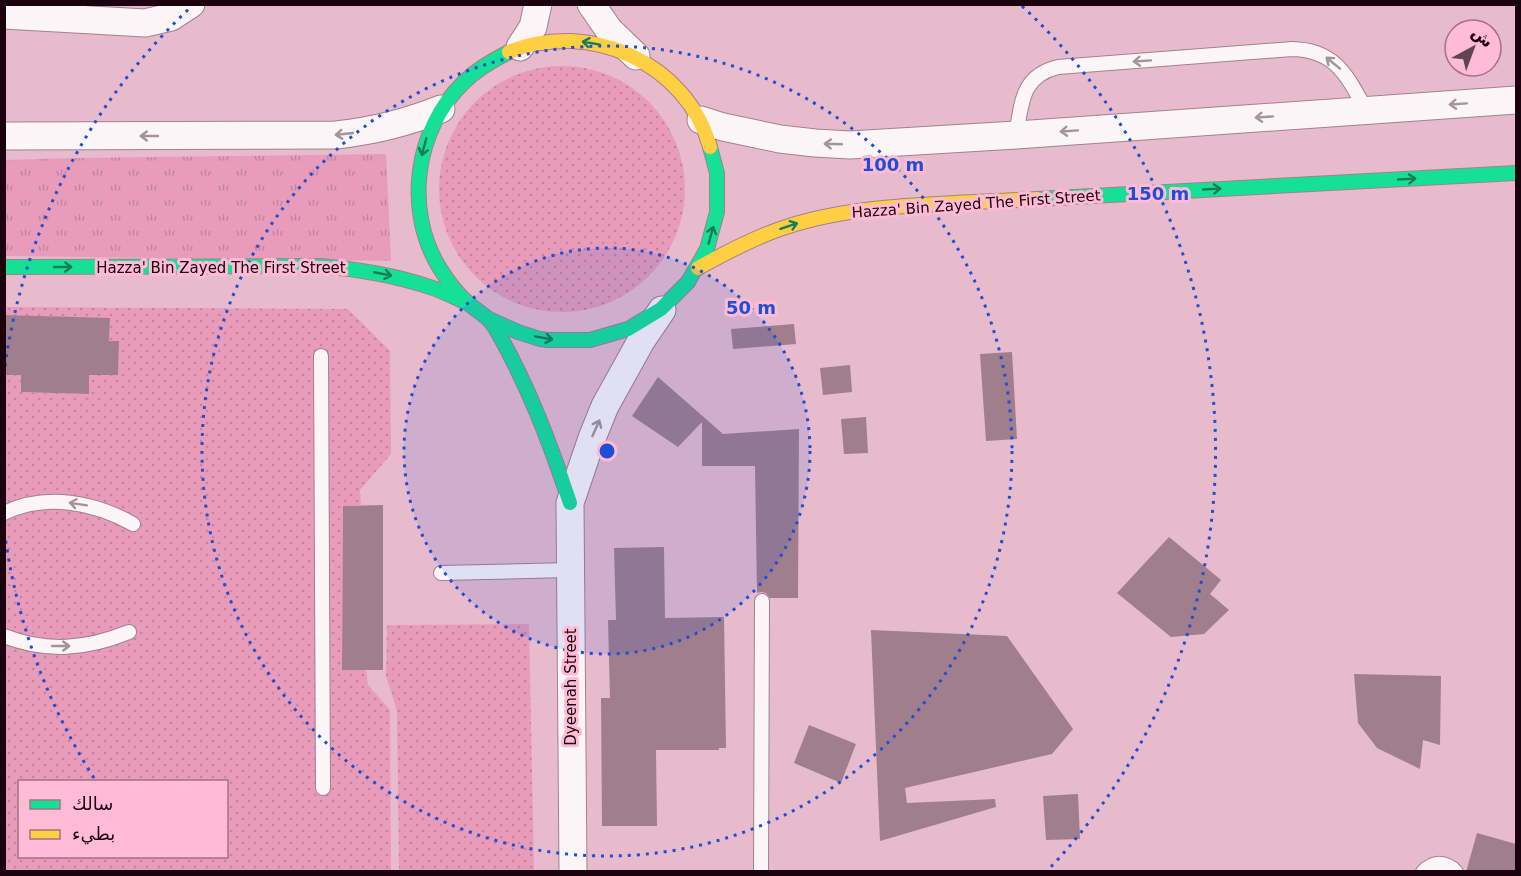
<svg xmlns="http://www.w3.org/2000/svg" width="1521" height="876" font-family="'DejaVu Sans','Noto Naskh Arabic',sans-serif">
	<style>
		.grass { fill: url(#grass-dots); fill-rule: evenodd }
		.park { fill: url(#park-tufts) }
		.building { fill: #a07e8c }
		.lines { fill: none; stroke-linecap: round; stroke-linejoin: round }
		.lane-casing { stroke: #a3808e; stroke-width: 16 }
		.street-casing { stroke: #a3808e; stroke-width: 29 }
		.fast-casing { stroke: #a3808e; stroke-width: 16 }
		.slow-casing { stroke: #a3808e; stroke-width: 16 }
		.lane { stroke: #fcf5f7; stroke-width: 14 }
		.street { stroke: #fcf5f7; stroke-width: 27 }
		.fast { stroke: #16e098; stroke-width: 14 }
		.slow { stroke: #ffcf43; stroke-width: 14 }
		.oneway { stroke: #187c59 }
		.oneway2 { stroke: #a29499 }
		.ring { fill: none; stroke: #1d4ed8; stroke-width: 3; stroke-dasharray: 3 6 }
		.labels { text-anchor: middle; stroke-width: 6; stroke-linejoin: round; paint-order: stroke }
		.street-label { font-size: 15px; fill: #1b020d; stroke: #ffbbd4 }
		.centre { fill: #1d4ed8; stroke: #ffbbd4; stroke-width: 3 }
		.ring-label { font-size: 18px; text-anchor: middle; font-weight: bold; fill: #1d4ed8; stroke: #ffbbd4; stroke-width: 6; stroke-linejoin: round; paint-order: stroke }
	</style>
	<defs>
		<pattern id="grass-dots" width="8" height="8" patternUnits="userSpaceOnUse" patternTransform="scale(1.5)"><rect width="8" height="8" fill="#e89cba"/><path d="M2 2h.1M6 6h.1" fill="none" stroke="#c6859f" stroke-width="1.8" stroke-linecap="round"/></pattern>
		<pattern id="park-tufts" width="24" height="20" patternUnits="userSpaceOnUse" patternTransform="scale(1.5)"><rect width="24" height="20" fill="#e89cba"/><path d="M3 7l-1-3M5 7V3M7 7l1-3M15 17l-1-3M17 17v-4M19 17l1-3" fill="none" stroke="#c6859f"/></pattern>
	</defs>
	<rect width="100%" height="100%" fill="#e8bbcc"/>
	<g class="grass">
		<circle cx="562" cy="189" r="123"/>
		<path d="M5 307 348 309 390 351 391 454 360 490 361 505 343 506 342 670H366L368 685 390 710 391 871H5V375H21V392L89 394V375H118L119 342 109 341 110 319 5 315ZM20 782H226V856H20Z"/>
		<path d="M529 624 534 871H399L397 711 386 676 387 625Z"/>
	</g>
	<path class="park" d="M386 154 391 261 5 256 4 160 72 158Z"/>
	<g class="building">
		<path d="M4 315 110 318 109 341H119L118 375H89V394L21 392V375H4Z"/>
		<path d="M794 324 796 344 733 349 731 329Z"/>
		<path d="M1012 352 1017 439 986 441 980 354Z"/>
		<path d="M850 365 852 392 823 395 820 368Z"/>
		<path d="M658 377 723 434 799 429 798 598H770L766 593 761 592 757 593 755 466H702V422L678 447 632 416Z"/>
		<path d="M866 417 868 453 844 454 841 419Z"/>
		<path d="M383 505V670H342L343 506Z"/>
		<path d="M1169 537 1221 580 1210 594 1229 610 1204 634 1171 637 1117 593Z"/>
		<path d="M664 547 665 618 724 617 726 748H719V750H656L657 826H602L601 698H610L608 620H616L614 548Z"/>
		<path d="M871 630 1007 636 1073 729 1052 754 905 788 907 803 995 799 996 807 880 841Z"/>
		<path d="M1354 674 1441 676 1440 745 1423 740 1420 769 1377 748 1358 723Z"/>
		<path d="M809 725 856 744 841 783 794 763Z"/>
		<path d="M1078 794 1080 839 1046 840 1043 796Z"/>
		<path d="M1477 833 1516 844V872H1466Z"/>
	</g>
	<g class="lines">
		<defs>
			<g id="lane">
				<path d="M1016 135C1022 103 1021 76 1058 67L1292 49C1336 50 1347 76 1366 110"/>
				<path d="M321 356 323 788"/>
				<path d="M4 513C46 493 94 502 133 524"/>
				<path d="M441 573 570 570"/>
				<path d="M4 636C47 653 87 649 129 632"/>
				<path d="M761 872 762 601"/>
				<path d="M1423 872C1433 861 1446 861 1456 872"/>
			</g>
			<g id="street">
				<path d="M591 4 609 30 636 56"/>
				<path d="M4 15 145 23 171 17 191 4"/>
				<path d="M520 47 533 27 538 4"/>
				<path d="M701 120 723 127 780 139 815 143 850 145 1016 135 1516 100"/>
				<path d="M4 136 336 135C373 131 406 123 441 109"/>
				<path d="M573 872 570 503 592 438 605 406 641 341 662 310"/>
			</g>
			<g id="fast">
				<path d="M509 52C493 60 477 69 464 82 415 129 404 209 439 267 447 280 456 293 468 303 479 313 489 316 497 331 528 385 550 443 570 503"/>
				<path d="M1037 199 1516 173"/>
				<path d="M4 267 319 266C357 269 394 275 430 287 442 291 454 297 465 302"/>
				<path d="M489 319 518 332 540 339 548 340H590L628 329 661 309 688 282 707 249 717 212V173L710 147"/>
			</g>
			<g id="slow">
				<path d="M509 52C589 19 687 63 710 147"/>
				<path d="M698 268C725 253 751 239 780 229 831 211 884 207 937 204 971 202 1004 201 1037 199"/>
			</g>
		</defs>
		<use href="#lane" class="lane-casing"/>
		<use href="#street" class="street-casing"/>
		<use href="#fast" class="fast-casing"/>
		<use href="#slow" class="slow-casing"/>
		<use href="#lane" class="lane"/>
		<use href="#street" class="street"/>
		<use href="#fast" class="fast"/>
		<use href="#slow" class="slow"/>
	</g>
	<defs><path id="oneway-shaft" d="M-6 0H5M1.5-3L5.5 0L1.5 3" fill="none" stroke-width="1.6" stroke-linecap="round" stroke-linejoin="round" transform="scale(1.5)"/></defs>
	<g class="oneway">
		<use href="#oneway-shaft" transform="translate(591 43) rotate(-170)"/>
		<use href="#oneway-shaft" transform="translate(424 147) rotate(105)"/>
		<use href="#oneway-shaft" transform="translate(1407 179) rotate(-3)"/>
		<use href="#oneway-shaft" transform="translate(1212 189) rotate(-3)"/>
		<use href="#oneway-shaft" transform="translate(789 226) rotate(-18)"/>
		<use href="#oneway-shaft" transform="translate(711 235) rotate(-74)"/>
		<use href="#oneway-shaft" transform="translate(63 267)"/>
		<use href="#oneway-shaft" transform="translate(383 274) rotate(11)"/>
		<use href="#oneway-shaft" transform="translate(544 338) rotate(10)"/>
	</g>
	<g class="oneway2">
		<use href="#oneway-shaft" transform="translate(1142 61) rotate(176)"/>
		<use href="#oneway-shaft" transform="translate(1333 63) rotate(-141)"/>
		<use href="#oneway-shaft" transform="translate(1458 104) rotate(176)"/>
		<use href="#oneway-shaft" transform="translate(1264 117) rotate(176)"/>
		<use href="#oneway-shaft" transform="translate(1069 131) rotate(176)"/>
		<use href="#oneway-shaft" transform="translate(344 134) rotate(174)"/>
		<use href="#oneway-shaft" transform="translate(149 136) rotate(180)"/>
		<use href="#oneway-shaft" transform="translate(833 144) rotate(-178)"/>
		<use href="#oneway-shaft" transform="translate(596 428) rotate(-66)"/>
		<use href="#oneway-shaft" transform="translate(78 504) rotate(-171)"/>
		<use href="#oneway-shaft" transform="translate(61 646)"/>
	</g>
	<circle cx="607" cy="451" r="203" fill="#1d4ed8" fill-opacity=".12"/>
	<g class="ring">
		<circle cx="607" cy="451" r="203"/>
		<circle cx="607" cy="451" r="405"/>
		<path d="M94 778A608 608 0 0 1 5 536M5 366A608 608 0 0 1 192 6M1022 6A608 608 0 0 1 1048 870"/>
	</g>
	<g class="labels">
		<g class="street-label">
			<text transform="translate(976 204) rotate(-4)" y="5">Hazza' Bin Zayed The First Street</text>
			<text x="221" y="273">Hazza' Bin Zayed The First Street</text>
			<text transform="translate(571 687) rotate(-90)" y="5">Dyeenah Street</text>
		</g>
	</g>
	<circle cx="607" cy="451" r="9" class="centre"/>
	<g class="ring-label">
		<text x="893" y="171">100 m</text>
		<text x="1158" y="200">150 m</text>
		<text x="751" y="314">50 m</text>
	</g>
	<rect width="1521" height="876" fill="none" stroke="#1b020d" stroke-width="12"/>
	<rect x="18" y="780" width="210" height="78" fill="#ffbbd4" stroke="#a47184" stroke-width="1.5"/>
	<rect x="30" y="800" width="30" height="9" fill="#16e098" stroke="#a47184" stroke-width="1.5"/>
	<text x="72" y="810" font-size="18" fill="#1b020d">سالك</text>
	<rect x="30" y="830" width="30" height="9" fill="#ffcf43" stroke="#a47184" stroke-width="1.5"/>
	<text x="72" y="840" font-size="18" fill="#1b020d">بطيء</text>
	<g transform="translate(1473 48) rotate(41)"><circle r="28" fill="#ffbbd4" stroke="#a47184" stroke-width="1.5"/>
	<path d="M0-4.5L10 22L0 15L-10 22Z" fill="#634350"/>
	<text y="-9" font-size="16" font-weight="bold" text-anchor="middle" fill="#1b020d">ش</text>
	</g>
</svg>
